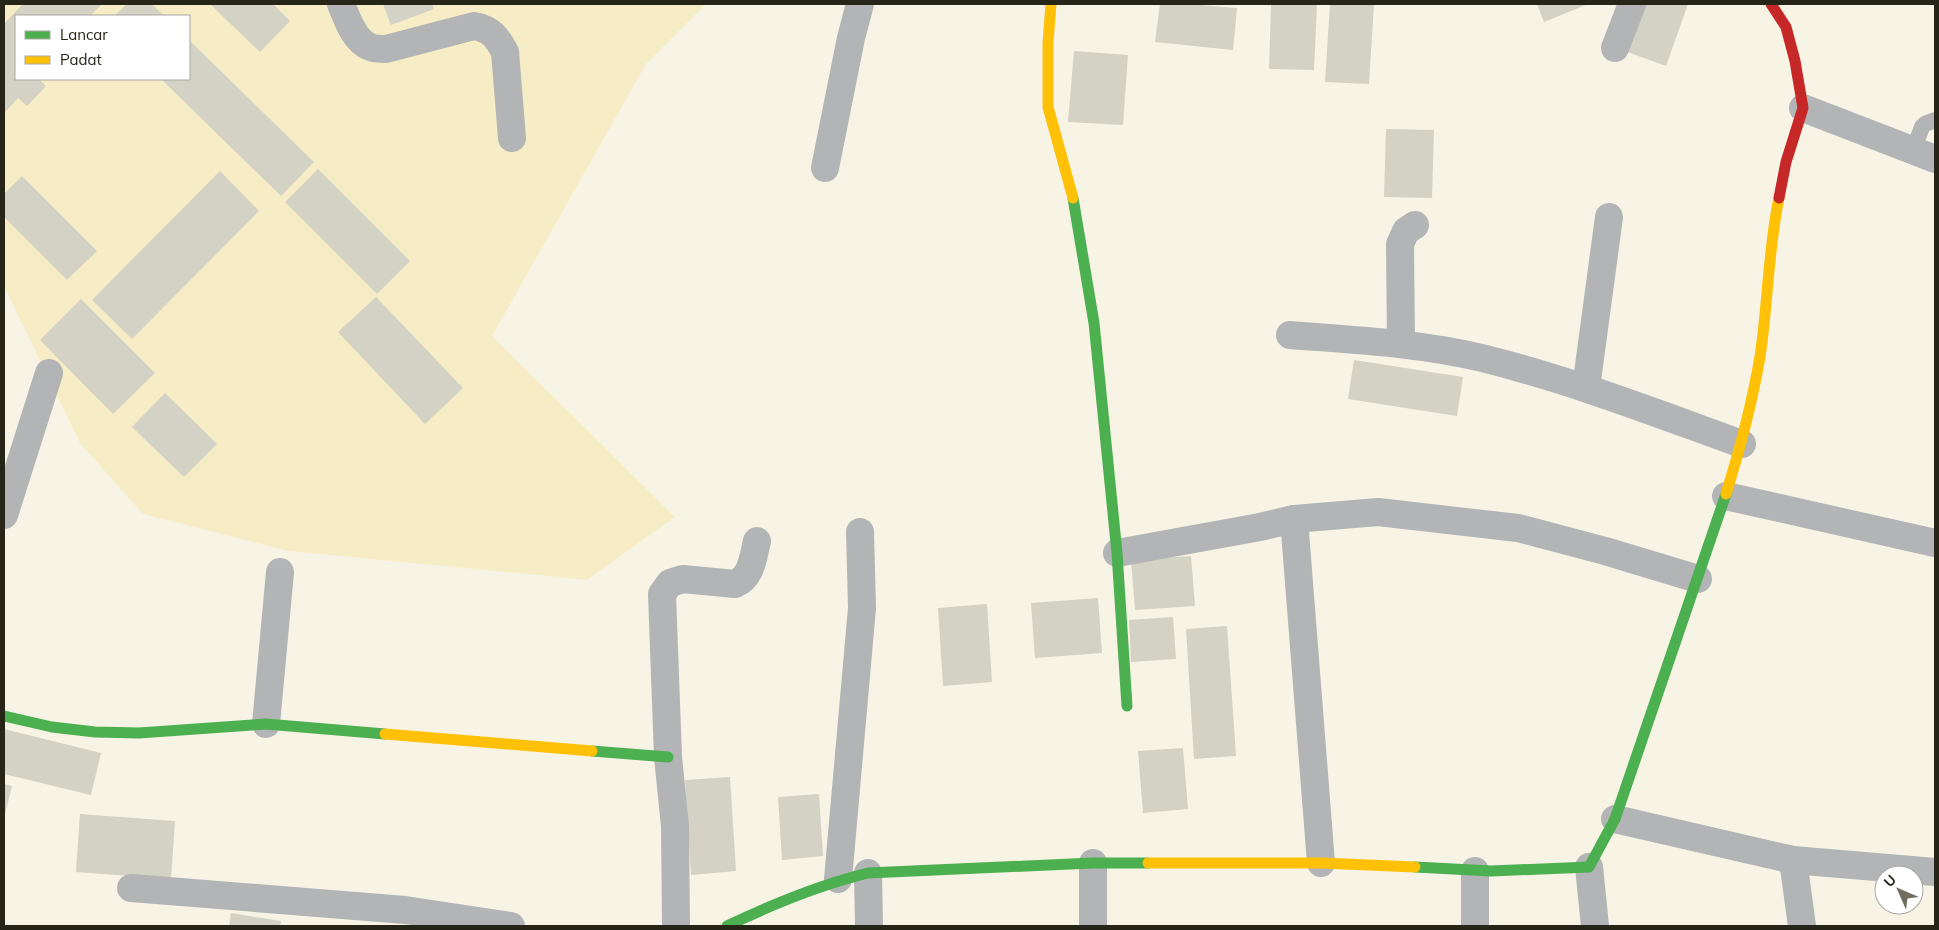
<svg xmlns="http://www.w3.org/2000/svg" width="1939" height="930" font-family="Mulish,sans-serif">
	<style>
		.green { fill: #f6edc6; fill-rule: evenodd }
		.building { fill: #d4d1c5 }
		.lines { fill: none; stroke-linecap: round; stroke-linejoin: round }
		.lane { stroke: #b2b4b6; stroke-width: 16 }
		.street { stroke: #b2b4b6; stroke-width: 28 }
		.fast { stroke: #4caf50; stroke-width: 11 }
		.slow { stroke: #ffc107; stroke-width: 11 }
		.jam { stroke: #c62828; stroke-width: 11 }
	</style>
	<rect width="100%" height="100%" fill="#f7f4e6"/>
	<path class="green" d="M4 4H706L646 64 492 336 675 517 587 580 289 551 143 514 80 443 4 286ZM16 16H189V79H16Z"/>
	<g class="building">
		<path d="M23 4H102L90 16H16V79H39L46 86 27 106 18 98 4 113V24Z"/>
		<path d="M127 4H152L164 16H114Z"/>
		<path d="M210 4H273L290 21 260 52Z"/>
		<path d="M383 4H432L434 9 391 25Z"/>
		<path d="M1160 4H1187L1237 8 1233 50 1155 42Z"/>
		<path d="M1271 4H1317L1314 70 1269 69Z"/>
		<path d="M1330 4H1374L1369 84 1325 82Z"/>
		<path d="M1537 4H1588L1544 22Z"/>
		<path d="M1635 4H1688L1666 66 1619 49Z"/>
		<path d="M189 40 314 162 281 196 161 79H189Z"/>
		<path d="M1074 51 1128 55 1123 125 1068 122Z"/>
		<path d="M1386 129 1434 130 1432 198 1384 197Z"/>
		<path d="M318 169 410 261 377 294 285 202Z"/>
		<path d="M220 171 259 211 132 339 92 300Z"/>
		<path d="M22 176 97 251 67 280 4 217V194Z"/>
		<path d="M376 297 463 388 425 424 338 332Z"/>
		<path d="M81 299 155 373 113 414 40 340Z"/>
		<path d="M1354 360 1463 377 1457 416 1348 399Z"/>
		<path d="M165 393 217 444 184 477 132 427Z"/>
		<path d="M1191 556 1195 606 1135 610 1131 560Z"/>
		<path d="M1098 598 1102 653 1035 658 1031 603Z"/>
		<path d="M987 604 992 682 943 686 938 608Z"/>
		<path d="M1173 617 1176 659 1131 662 1129 620Z"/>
		<path d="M1227 626 1236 756 1194 759 1186 629Z"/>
		<path d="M4 729 101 753 91 795 4 774Z"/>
		<path d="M1183 748 1188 809 1143 813 1138 751Z"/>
		<path d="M730 777 736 871 691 875 685 780Z"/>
		<path d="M4 784 12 786 4 818Z"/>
		<path d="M819 794 823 856 782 860 778 797Z"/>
		<path d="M80 814 175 821 171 879 76 872Z"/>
		<path d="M231 913 281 921 280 926H229Z"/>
	</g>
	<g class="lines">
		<path class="lane" d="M1913 151 1922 127 1925 124 1935 120"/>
		<g class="street">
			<path d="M341 4C347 18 354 41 370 47 375 49 381 49 386 49L474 26C491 29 497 37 505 52L512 138"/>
			<path d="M1615 48 1632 4"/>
			<path d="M1803 108 1935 159"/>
			<path d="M825 168 851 38 860 4"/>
			<path d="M1290 335C1354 340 1420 343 1482 358 1571 380 1656 413 1742 444"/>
			<path d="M1401 344 1400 244 1406 231 1415 225"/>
			<path d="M1586 388 1609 217"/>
			<path d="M1726 496 1935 543"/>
			<path d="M4 515 49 373"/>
			<path d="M1294 519 1321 863"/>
			<path d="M1117 553 1260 527 1294 519 1378 512 1518 528 1605 551 1698 579"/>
			<path d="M266 724 280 572"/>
			<path d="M1615 819 1793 860 1935 872"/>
			<path d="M1793 860 1802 926"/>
			<path d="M1093 863V926"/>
			<path d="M1589 867 1595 926"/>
			<path d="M1475 871V926"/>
			<path d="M868 873 869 926"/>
			<path d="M838 879 862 608 860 532"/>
			<path d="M131 888 405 910 511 926"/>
			<path d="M676 926 675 826 668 757 662 594 670 583 683 579 735 584C752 577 753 557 757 541"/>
		</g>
		<g class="fast">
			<path d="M1073 198 1094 323 1117 553 1127 706"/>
			<path d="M4 716 52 727 95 732 139 733 266 724 385 734"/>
			<path d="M592 751 668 757"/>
			<path d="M1415 867 1491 871 1589 867 1615 819 1726 494"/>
			<path d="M727 926C773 904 819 885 868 873L1093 863H1148"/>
		</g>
		<g class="slow">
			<path d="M1051 4 1048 43V107L1073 198"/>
			<path d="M1726 494C1740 449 1752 403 1760 357 1768 304 1768 250 1779 198"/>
			<path d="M385 734 592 751"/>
			<path d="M1148 863H1321L1415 867"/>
		</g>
		<path class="jam" d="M1771 4 1786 27 1795 61 1803 108 1786 162 1779 198"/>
	</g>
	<rect width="1939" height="930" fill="none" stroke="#272418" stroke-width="10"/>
	<rect x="15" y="15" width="175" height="65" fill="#ffffff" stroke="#a9a7a3"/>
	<rect x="25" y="31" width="25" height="8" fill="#4caf50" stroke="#a9a7a3"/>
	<text x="60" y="40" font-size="15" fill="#272418">Lancar</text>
	<rect x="25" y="56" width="25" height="8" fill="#ffc107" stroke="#a9a7a3"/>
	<text x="60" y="65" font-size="15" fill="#272418">Padat</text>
	<g transform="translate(1899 890) rotate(315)"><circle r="24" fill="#ffffff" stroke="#a9a7a3"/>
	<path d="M0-4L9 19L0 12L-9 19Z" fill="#706d60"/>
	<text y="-8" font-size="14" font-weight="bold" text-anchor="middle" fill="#272418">U</text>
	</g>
</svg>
